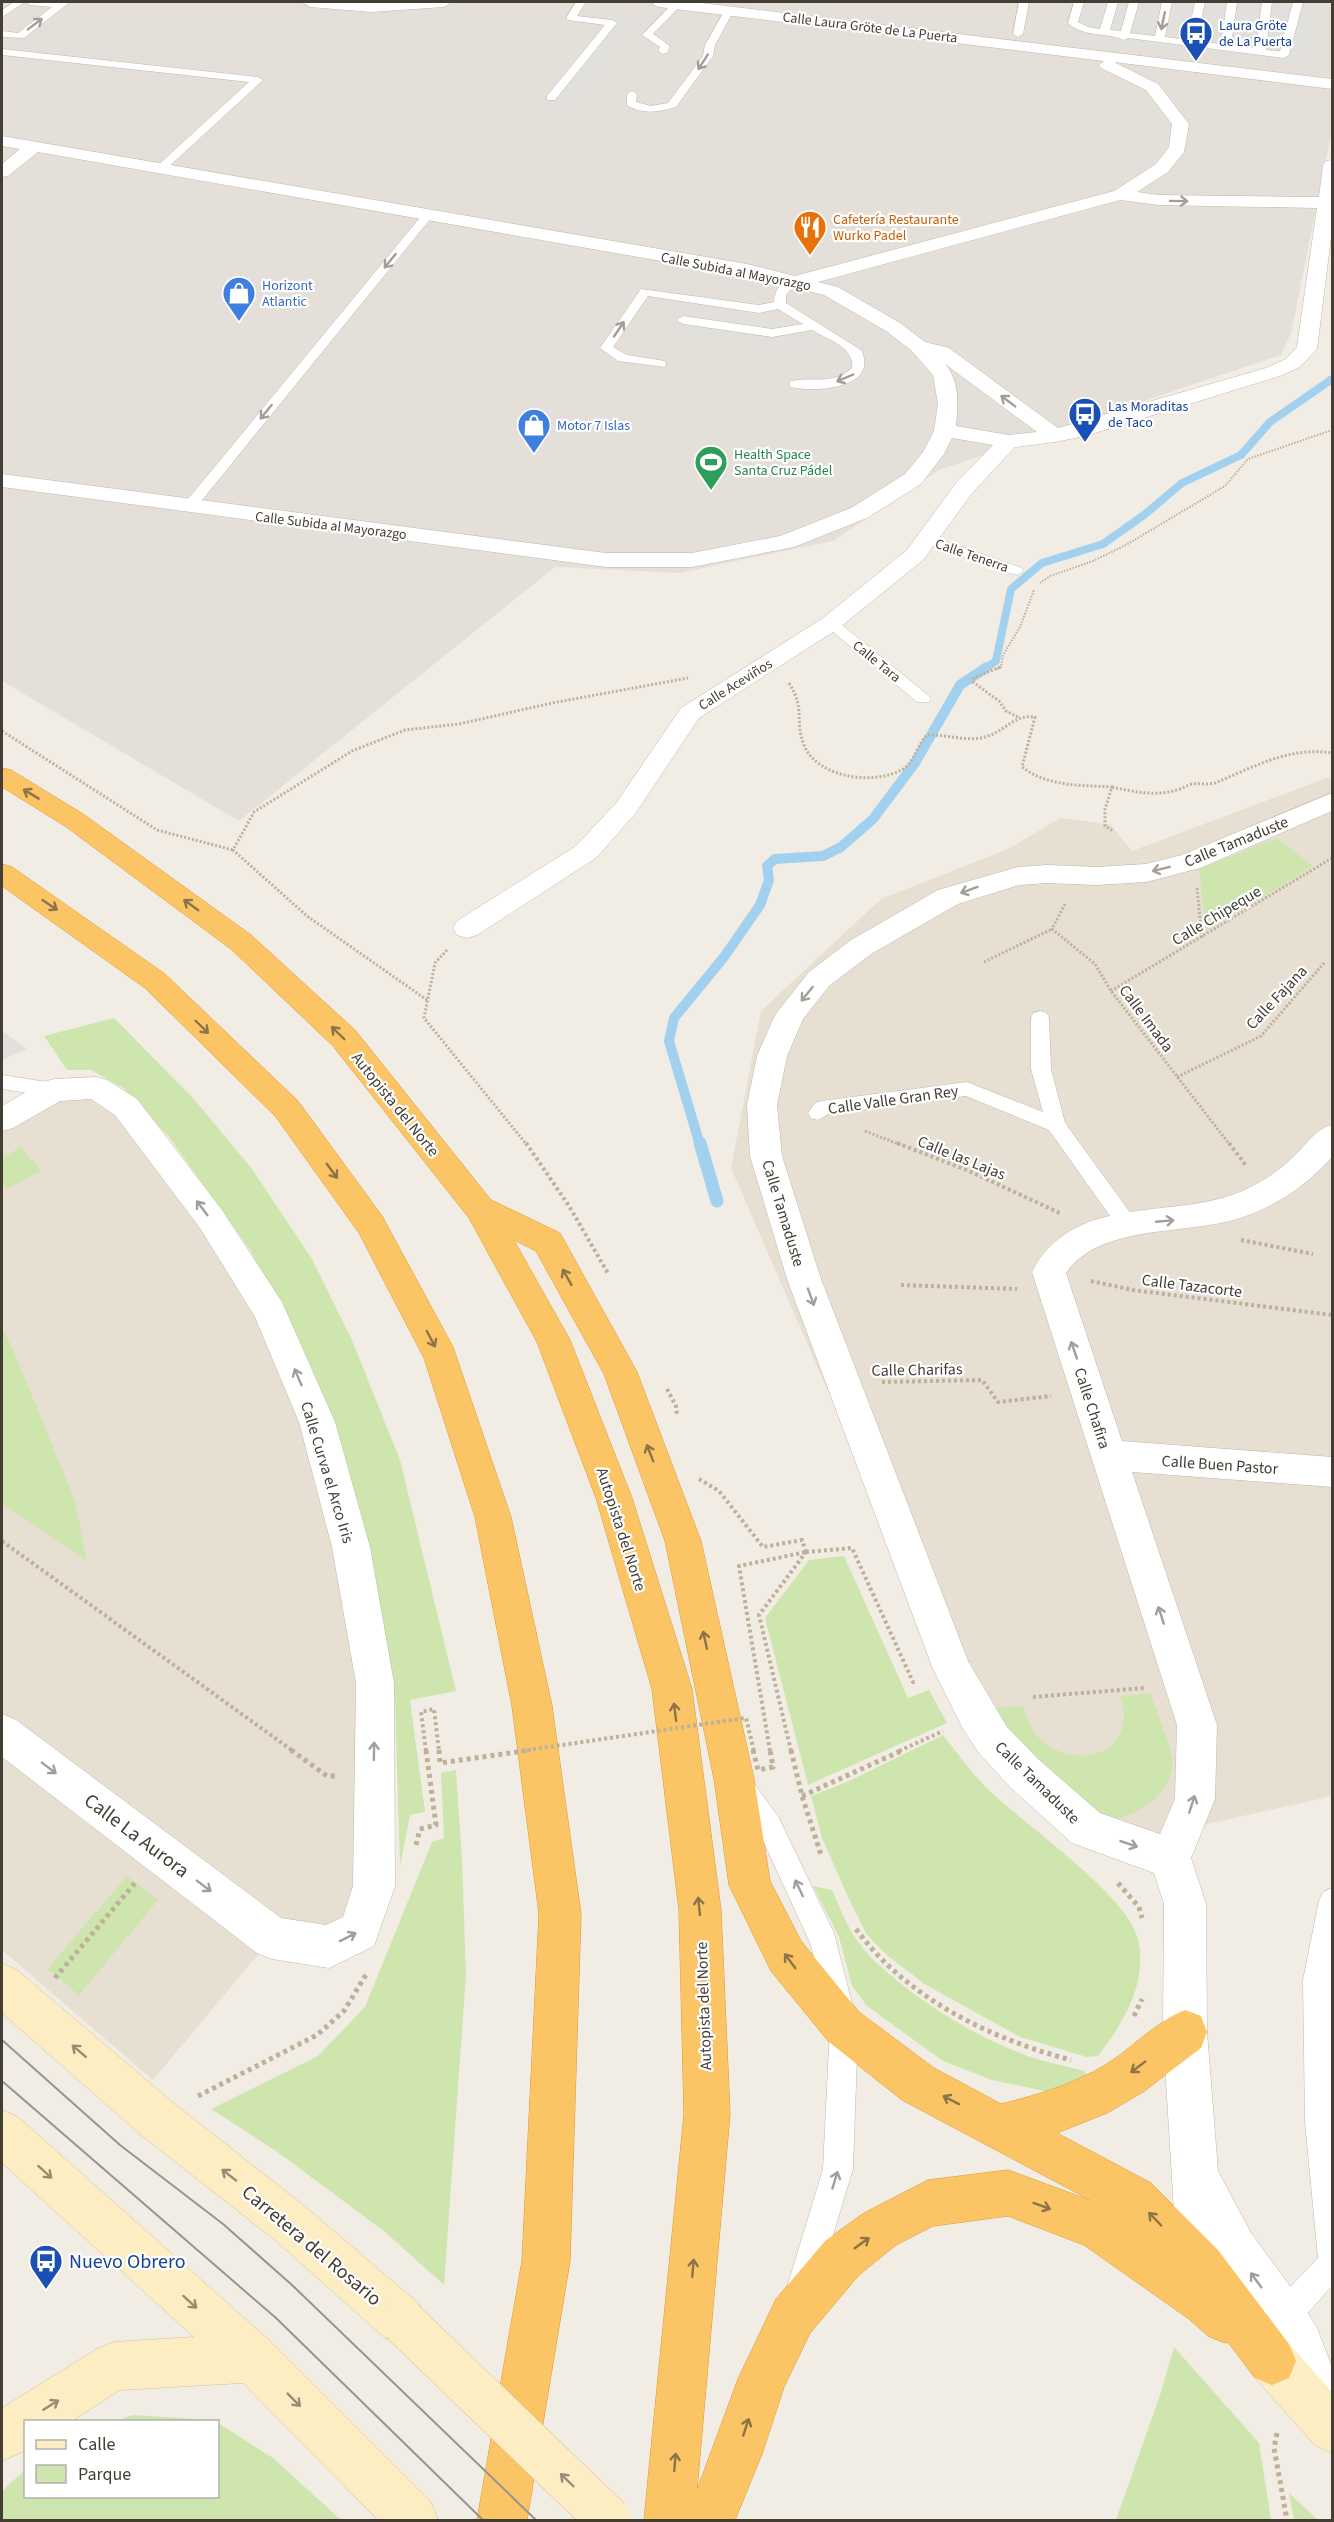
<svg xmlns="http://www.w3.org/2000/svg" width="1334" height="2522" font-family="'Source Sans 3',sans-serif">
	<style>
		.residential { fill: #e6dfd2 }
		.industrial { fill: #e4dfd9 }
		.green { fill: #cee6ad }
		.parking { fill: #e2e0dc }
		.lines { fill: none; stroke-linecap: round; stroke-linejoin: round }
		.stream-far2 { stroke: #a1d1ee; stroke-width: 8 }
		.stream-far1 { stroke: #a1d1ee; stroke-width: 10 }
		.stream { stroke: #a1d1ee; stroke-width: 13 }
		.lane-casing { stroke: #c0b8aa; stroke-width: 1 }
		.street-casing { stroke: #c0b8aa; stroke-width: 1 }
		.secondary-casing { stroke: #d1c095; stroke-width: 1 }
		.highway-casing { stroke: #da9936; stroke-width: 1 }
		.path-far3 { stroke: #beb099; stroke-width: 2; stroke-dasharray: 1.5 1.5; stroke-linecap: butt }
		.path-far2 { stroke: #beb099; stroke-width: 3; stroke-dasharray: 2 2; stroke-linecap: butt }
		.path-far1 { stroke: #beb099; stroke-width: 4; stroke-dasharray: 3 3; stroke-linecap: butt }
		.path { stroke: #beb099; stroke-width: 5; stroke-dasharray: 4 4; stroke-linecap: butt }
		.lane { fill: #fff; fill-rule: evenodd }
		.street { fill: #fff; fill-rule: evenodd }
		.secondary { fill: #fdedc3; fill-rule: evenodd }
		.highway { fill: #fbc566; fill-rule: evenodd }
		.tram { stroke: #949494; stroke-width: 2 }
		.secondary-bridge-casing { stroke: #d1c095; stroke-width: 46; stroke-linecap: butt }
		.path-bridge-far1 { stroke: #beb099; stroke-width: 4; stroke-dasharray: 3 3; stroke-linecap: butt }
		.path-bridge { stroke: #beb099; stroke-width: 5; stroke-dasharray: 4 4; stroke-linecap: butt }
		.secondary-bridge { stroke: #fdedc3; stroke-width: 45 }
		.oneway { stroke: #a29e9a }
		.oneway2 { stroke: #8d7348 }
		.oneway3 { stroke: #978c74 }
		.labels { text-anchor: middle; stroke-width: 4.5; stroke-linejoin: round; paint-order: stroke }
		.far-transit-label { font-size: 14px; fill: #164399; stroke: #fff; text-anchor: start }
		.far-street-label { font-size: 14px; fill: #443d34; stroke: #fff }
		.far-food-label { font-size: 14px; fill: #c56008; stroke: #fff; text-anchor: start }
		.far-shop-label { font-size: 14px; fill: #366cbe; stroke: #fff; text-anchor: start }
		.far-leisure-label { font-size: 14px; fill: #27864d; stroke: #fff; text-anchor: start }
		.street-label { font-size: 16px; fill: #443d34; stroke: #fff }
		.near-street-label { font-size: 20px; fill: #443d34; stroke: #fff }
		.near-transit-label { font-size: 20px; fill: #164399; stroke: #fff; text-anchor: start }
	</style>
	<rect width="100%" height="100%" fill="#f2ede4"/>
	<g class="residential">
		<path d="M1332 776V1796L1091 1850 989 1762 731 1168 761 1011 881 899 1010 848 1060 818 1110 824 1132 851Z"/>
		<path d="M96 1088 270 1312 375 1683 359 1931 272 1938 153 2080 2 1950V1120L25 1105Z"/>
	</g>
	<path class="industrial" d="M2 2H1332V130L1291 333 1281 355 939 470 833 541 679 573 555 567 239 821 2 681Z"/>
	<g class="green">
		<path d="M1277 838 1313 866 1206 931 1199 869Z"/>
		<path d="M114 1018 193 1098 252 1169 312 1259 352 1340 400 1460 456 1691 410 1700 425 1812 410 1815 400 1867 395 1698 382 1621 290 1324 250 1250 169 1137 123 1088 91 1070H67L44 1036Z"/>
		<path d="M21 1147 41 1171 7 1189 2 1182V1158Z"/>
		<path d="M2 1330 12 1347 75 1501 87 1561 2 1504Z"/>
		<path d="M844 1556 908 1698 929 1690 947 1723 808 1785 765 1618 809 1560Z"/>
		<path d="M1150 1693C1157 1714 1168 1737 1172 1758 1178 1795 1121 1832 1088 1815 1078 1809 1070 1797 1062 1789 1038 1763 1013 1738 994 1708L1023 1706C1026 1714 1029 1725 1034 1732 1057 1764 1117 1767 1124 1719 1125 1712 1122 1703 1120 1696Z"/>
		<path d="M943 1735C958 1754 973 1775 990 1791 1024 1824 1129 1896 1138 1939 1148 1983 1124 2022 1098 2056L1087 2057 1020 2037 926 1985 888 1956 867 1935 848 1897 822 1838 811 1796 847 1782Z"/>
		<path d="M456 1770 462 1859 466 1975 444 2285 385 2232 276 2151 211 2109 318 2056 365 2007 432 1842 444 1838 441 1773Z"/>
		<path d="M127 1876 158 1900 79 1995 47 1969Z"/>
		<path d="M813 1886 832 1890C840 1907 847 1928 859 1943 890 1984 969 2034 1018 2052 1039 2061 1062 2065 1084 2071L1092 2083 1045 2091 992 2080 943 2061 867 2006 852 1986 839 1937Z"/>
		<path d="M1174 2347 1259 2443 1271 2520H1116L1161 2392Z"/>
		<path d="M132 2415 212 2420 215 2421H117Z"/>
		<path d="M218 2423 273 2458 341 2520H2V2491L25 2470 26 2496H218Z"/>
		<path d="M1289 2493 1318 2520H1294Z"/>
	</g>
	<g class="parking">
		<path d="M1074 2H1324L1308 64 1062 40Z"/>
		<path d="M592 13 640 18 574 105 541 101 601 26 585 24Z"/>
		<path d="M684 308 780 320 816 344 812 351 668 332Z"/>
		<path d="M2 1031 27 1049 2 1060Z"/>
	</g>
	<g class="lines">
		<path class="stream-far2" d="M984 669 996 661 1011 589 1042 563 1103 544 1144 515 1182 483 1241 455 1270 422 1332 379"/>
		<path class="stream-far1" d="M700 1145 669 1041 674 1018 724 957 760 905 769 880 767 866 775 859 823 856 841 847 873 819 915 763 960 685 987 667"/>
		<path class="stream" d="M700 1143 717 1201"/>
		<defs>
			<g id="lane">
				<path d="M14 2H25L2 17V10Z"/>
				<path d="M25 2H70L24 38 2 37V31L18 33 52 7 30 5Z"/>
				<path d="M576 2H586L577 16 612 20 617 23 555 100H547V96L605 25 568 20 566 18Z"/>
				<path d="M674 2 682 4 653 34 670 46 667 53 663 54 658 51 660 47 642 35Z"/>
				<path d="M1019 2H1029L1023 34 1018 37 1013 34Z"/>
				<path d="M1074 2H1084L1078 22 1088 27 1100 29 1108 2H1118L1110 30 1121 31 1129 2H1139L1130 33 1155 36 1162 2H1172L1165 37 1187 40 1195 2H1205L1197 41 1221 44 1227 2H1237L1231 45 1256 48 1262 2H1272L1266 50 1280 51 1293 2H1303L1289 55 1284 58 1128 38 1124 40C1106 32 1085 38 1068 23Z"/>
				<path d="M726 8 734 10 715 45 713 56 676 107C659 112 643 115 627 105V94L632 91 637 94 636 102 651 106 668 103 703 56 705 45Z"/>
				<path d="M2 49 258 77 263 80 164 171H156V167L249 82 2 55Z"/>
				<path d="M427 213 431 214V218L194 510H184L182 507 184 504 423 214Z"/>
				<path d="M792 276 798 280 786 295V303L861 350C880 388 815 393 791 387L789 384 791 381C814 376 833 386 852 368 856 348 827 339 812 330L772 337 683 324 677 320 683 316 772 329 803 324 778 309 759 313 648 296 613 347 627 355 665 361 666 364 665 367 618 361 600 348 641 289 759 305 774 302C774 293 782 279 792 276Z"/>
				<path d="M927 535 1022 568 1024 571 1017 575 1012 574 922 542 920 539 922 536Z"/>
				<path d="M831 618 836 620 929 696 931 699 929 702H917L826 626 823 623 826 620Z"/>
				<path d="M1040 1011 1047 1013 1049 1018 1051 1069 1065 1123 1134 1218 1137 1224 1134 1230 1127 1232 1120 1230 1049 1130 966 1096 828 1114 818 1120 811 1118 808 1113 815 1103 822 1101 967 1082 1043 1112 1031 1069V1018L1033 1013Z"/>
				<path d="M2 1075 54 1083 61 1085 64 1090 61 1095 54 1097 2 1089Z"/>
				<path d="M742 1777 751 1780 778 1816 834 1933 858 2027 853 2169 818 2284 814 2295 803 2299 792 2295 788 2284 823 2169 830 2027 811 1945 760 1834 733 1798 729 1789 733 1780Z"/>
				<path d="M1332 1888V2286L1294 2328 1283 2332 1272 2328 1268 2317 1272 2306 1318 2258 1305 2122 1303 1980 1319 1901 1323 1892Z"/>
			</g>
			<g id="street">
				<path d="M302 2H452L444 7 371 12 310 7Z"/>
				<path d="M652 2H693L1332 79V89L1114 62 1158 84 1189 124 1184 152 1168 172 1137 192 1159 195 1319 197 1323 165 1326 161 1332 160V229L1317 349 1300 367 1280 376 1085 436 1055 442 1015 447 973 492 923 560 839 628 699 718 635 814 596 858 477 935 467 938 457 935 453 928 457 921 576 846 617 802 681 708 823 618 907 550 957 482 993 445 952 438 944 454 921 484 867 518 794 547 692 567H606L2 487V474L606 553H692L780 536 851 508 905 474 923 452 934 431 938 404 933 375 911 350 886 331 824 295 747 276 38 152 8 176 2 177V164L20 149 2 146V136L747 264 795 276 1114 191 1156 164 1169 147 1172 124 1146 90 1101 68 1099 65 1104 61 659 7 654 5ZM1120 200 1159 205 1317 208 1297 347 1286 359 1266 368 1058 428 949 348 925 342 900 323 838 287 818 282ZM945 364 1037 432 1009 435 956 426C958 405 960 381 945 364Z"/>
				<path d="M1332 793V811L1200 868 1146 882 1097 885 1047 883 1019 885 958 904 871 954 829 986 803 1019 787 1056 777 1105 782 1156 821 1279 968 1661 1007 1727 1038 1759 1100 1813 1160 1834 1175 1799 1177 1725 1032 1272C1072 1196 1160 1218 1229 1196 1251 1189 1274 1175 1291 1159 1305 1147 1315 1129 1332 1125V1157C1306 1186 1275 1207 1237 1219 1184 1235 1100 1224 1066 1273L1122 1441 1332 1457V1487L1132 1472 1217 1725 1215 1799 1191 1858 1206 1904 1207 2032 1218 2171 1251 2233 1300 2300 1317 2328 1332 2367V2427L1323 2431 1306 2423 1281 2359 1225 2277 1219 2293 1202 2300 1185 2293 1178 2276 1163 2032 1164 1904 1154 1873 1072 1843 1010 1787 979 1753 963 1729 933 1669 787 1279 750 1156 747 1105 757 1056 775 1015 809 972 851 940 938 890 1018 867 1047 865 1097 867 1146 864 1182 855Z"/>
				<path d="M96 1077 107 1080 137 1099 222 1210 282 1302 335 1422 370 1547 394 1683 395 1886 374 1946 329 1968 272 1959 257 1953 2 1757V1714L16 1720 281 1918 326 1925 343 1917 353 1886 356 1683 332 1547 299 1422 255 1317 200 1228 115 1115 91 1099 60 1101 13 1128 2 1131V1106L43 1082 54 1079Z"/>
			</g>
			<g id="secondary">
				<path d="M2 1963 17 1970 172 2102 307 2208 419 2304 426 2321 419 2338 402 2345 385 2338 275 2240 140 2134 2 2013Z"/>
				<path d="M2 2110 18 2117 270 2341 431 2502 438 2520H378L243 2383 120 2390 70 2422H26V2450L2 2461V2408L97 2349 114 2342 194 2337 2 2163Z"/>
				<path d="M1272 2337 1289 2344 1332 2392V2453L1315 2445 1255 2378 1248 2361 1255 2344Z"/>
			</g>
			<g id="highway">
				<path d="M2 768 11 770 83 814 251 935 355 1030 491 1200 560 1233 637 1372 701 1541 754 1779 770 1881 801 1941 859 2012 934 2068 1001 2104C1041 2094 1078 2083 1113 2060 1137 2043 1158 2021 1185 2010L1201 2016 1207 2032 1201 2048 1143 2092 1107 2113 1057 2133 1151 2183 1218 2250 1289 2344 1296 2361 1289 2378 1272 2385 1255 2378 1228 2342 1225 2343 1208 2336 1189 2319 1084 2245 1008 2216 933 2226 896 2245 859 2275 810 2333 784 2387 762 2454 735 2520H644L684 2114 679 1910 652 1689 596 1498 537 1342 469 1218 333 1046 231 949 65 826 2 787ZM514 1240 536 1251 604 1374 665 1541 714 1779 729 1885 771 1971 829 2042 902 2100 1092 2201 1008 2170 928 2180 864 2213 825 2241 776 2299 738 2379 697 2490 730 2114 721 1910 692 1689 632 1498 570 1340Z"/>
				<path d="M2 864 12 867 165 974 298 1101 382 1216 453 1347 511 1517 552 1706 581 1914 570 2261 527 2520H477L522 2261 539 1914 512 1706 475 1517 424 1358 359 1233 276 1117 145 988 2 886Z"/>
			</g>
		</defs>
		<use href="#lane" class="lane-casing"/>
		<use href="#street" class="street-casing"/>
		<use href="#secondary" class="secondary-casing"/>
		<use href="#highway" class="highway-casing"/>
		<g class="path-far3">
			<path d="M1040 583 1050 576 1093 561 1126 545 1225 486 1248 459 1332 430"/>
			<path d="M997 669 1001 667 1003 655 1020 627 1034 590"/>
		</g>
		<g class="path-far2">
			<path d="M1000 667 974 678 973 682 999 701 1006 711 1018 717"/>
			<path d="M789 683C806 710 794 720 804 745 817 778 874 786 903 769 915 761 917 745 927 735 947 734 969 743 988 736 1006 730 1015 714 1035 717L1022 767C1048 787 1081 785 1112 787L1105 809V826L1113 831"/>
			<path d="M2 731 157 830 233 850"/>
			<path d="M1112 787C1136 792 1156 797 1180 789 1184 788 1187 785 1192 784 1199 783 1208 785 1215 783 1252 768 1289 746 1332 753"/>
			<path d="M1197 888 1202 938"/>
			<path d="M1065 904 1052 929 1095 964 1111 991 1230 1145"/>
			<path d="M447 950 435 963 424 1018 527 1145"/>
			<path d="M984 962 1052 929"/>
			<path d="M1111 991 1332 858"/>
			<path d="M427 1000 307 916 233 850 254 812 352 751 405 730 459 724 552 703 688 678"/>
			<path d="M1177 1077 1261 1036 1325 962"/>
			<path d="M865 1131 901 1145"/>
		</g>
		<g class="path-far1">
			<path d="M526 1143 569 1206 609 1275"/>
			<path d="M897 1143 969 1171 1062 1214"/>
			<path d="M1229 1143 1247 1167"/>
			<path d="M1241 1240 1313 1254"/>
			<path d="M1091 1281 1133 1290 1332 1315"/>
			<path d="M901 1285 1017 1289"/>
			<path d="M882 1382 982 1380 998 1402 1051 1396"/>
			<path d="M667 1389 676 1406 677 1415"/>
			<path d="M699 1479 719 1491 763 1547 802 1540 806 1552"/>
			<path d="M2 1541 293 1751"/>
			<path d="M806 1552 852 1548 913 1682 917 1681"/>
			<path d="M1033 1697 1144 1688"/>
			<path d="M791 1751 759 1615 806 1552"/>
			<path d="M899 1751 943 1731"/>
		</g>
		<g class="path">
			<path d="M291 1750 327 1776H336"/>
			<path d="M791 1750 802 1796 821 1855"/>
			<path d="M802 1796 903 1750"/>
			<path d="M416 1845 420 1829"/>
			<path d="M1118 1883 1139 1907 1142 1918"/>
			<path d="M856 1929C906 1998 991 2039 1071 2060"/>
			<path d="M55 1978 135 1883"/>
			<path d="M1134 2016 1142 1999"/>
			<path d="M198 2096 317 2035 344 2011 367 1973"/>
			<path d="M1277 2433 1274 2448 1287 2520"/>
		</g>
		<use href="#lane" class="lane"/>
		<use href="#street" class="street"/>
		<use href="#secondary" class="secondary"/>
		<use href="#highway" class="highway"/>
		<g class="tram">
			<path d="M2 2040 120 2145 223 2224 292 2285 536 2520"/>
			<path d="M2 2081 276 2318 483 2520"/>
		</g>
		<defs>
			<path id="secondary-bridge" d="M402 2321 609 2520"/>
		</defs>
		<use href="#secondary-bridge" class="secondary-bridge-casing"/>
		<g class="path-bridge-far1">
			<path d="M426 1751 421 1712 434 1709 439 1751"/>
			<path d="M521 1751 746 1718 754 1751"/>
			<path d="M770 1751 739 1566 806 1552"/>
		</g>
		<g class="path-bridge">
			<path d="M439 1750 440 1763 531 1750"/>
			<path d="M753 1750 758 1770 773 1767 770 1750"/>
			<path d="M420 1829 436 1825 426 1750"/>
		</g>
		<use href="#secondary-bridge" class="secondary-bridge"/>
	</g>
	<defs><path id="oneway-shaft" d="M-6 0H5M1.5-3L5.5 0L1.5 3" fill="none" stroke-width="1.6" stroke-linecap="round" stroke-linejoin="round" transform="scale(1.5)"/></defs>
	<g class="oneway">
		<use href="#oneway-shaft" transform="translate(1163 21) rotate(102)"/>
		<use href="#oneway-shaft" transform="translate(35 24) rotate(-37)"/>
		<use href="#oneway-shaft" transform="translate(703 62) rotate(123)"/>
		<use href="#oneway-shaft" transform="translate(1179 201) rotate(1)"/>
		<use href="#oneway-shaft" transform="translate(390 261) rotate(129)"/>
		<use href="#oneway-shaft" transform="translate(619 329) rotate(-56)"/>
		<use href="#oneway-shaft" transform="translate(845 378) rotate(157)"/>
		<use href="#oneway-shaft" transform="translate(1008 401) rotate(-143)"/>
		<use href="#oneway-shaft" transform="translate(266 412) rotate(129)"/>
		<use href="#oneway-shaft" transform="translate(1161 869) rotate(166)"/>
		<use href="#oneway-shaft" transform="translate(969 890) rotate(160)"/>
		<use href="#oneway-shaft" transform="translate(807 994) rotate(129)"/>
		<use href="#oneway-shaft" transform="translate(202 1208) rotate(-127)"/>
		<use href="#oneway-shaft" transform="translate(1165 1221) rotate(-5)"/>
		<use href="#oneway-shaft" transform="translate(811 1297) rotate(70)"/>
		<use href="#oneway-shaft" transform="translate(1074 1350) rotate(-109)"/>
		<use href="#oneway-shaft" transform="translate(298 1377) rotate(-113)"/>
		<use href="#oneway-shaft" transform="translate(1161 1615) rotate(-108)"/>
		<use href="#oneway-shaft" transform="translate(374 1751) rotate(-89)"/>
		<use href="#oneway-shaft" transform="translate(49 1768) rotate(37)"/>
		<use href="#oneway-shaft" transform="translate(1192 1804) rotate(-72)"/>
		<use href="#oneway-shaft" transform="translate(1129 1844) rotate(19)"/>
		<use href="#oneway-shaft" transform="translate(204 1886) rotate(37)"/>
		<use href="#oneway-shaft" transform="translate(799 1888) rotate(-115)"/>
		<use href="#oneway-shaft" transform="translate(348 1937) rotate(-27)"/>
		<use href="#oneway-shaft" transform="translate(835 2180) rotate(-73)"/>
		<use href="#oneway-shaft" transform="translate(1256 2280) rotate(-126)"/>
	</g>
	<g class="oneway2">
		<use href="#oneway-shaft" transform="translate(31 794) rotate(-149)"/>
		<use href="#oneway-shaft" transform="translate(50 905) rotate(34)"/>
		<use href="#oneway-shaft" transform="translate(191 905) rotate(-144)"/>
		<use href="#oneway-shaft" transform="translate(202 1027) rotate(44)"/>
		<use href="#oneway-shaft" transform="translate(338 1033) rotate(-136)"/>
		<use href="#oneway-shaft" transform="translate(332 1171) rotate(54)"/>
		<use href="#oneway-shaft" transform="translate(567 1277) rotate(-119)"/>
		<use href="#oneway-shaft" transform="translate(431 1339) rotate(62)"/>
		<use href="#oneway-shaft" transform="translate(650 1453) rotate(-111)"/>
		<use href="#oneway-shaft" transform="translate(705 1640) rotate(-102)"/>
		<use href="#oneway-shaft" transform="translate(675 1712) rotate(-97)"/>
		<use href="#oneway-shaft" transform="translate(699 1906) rotate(-96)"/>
		<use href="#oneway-shaft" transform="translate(790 1961) rotate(-127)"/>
		<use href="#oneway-shaft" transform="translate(1138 2067) rotate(143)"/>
		<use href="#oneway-shaft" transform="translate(951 2100) rotate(-153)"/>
		<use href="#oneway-shaft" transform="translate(1042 2206) rotate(20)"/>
		<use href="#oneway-shaft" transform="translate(1155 2219) rotate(-134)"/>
		<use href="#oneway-shaft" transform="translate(862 2243) rotate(-36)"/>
		<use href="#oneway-shaft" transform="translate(693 2268) rotate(-85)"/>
		<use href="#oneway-shaft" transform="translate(746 2427) rotate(-72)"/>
		<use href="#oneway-shaft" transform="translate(675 2462) rotate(-85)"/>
	</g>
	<g class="oneway3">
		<use href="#oneway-shaft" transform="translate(79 2051) rotate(-139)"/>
		<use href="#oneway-shaft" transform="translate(45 2172) rotate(42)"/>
		<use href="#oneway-shaft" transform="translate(229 2175) rotate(-142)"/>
		<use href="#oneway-shaft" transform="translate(190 2302) rotate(42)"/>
		<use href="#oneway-shaft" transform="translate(294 2400) rotate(45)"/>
		<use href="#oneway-shaft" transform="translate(51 2405) rotate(-32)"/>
		<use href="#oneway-shaft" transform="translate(567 2480) rotate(-136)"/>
	</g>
	<defs>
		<symbol id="bus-pin" viewBox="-11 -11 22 30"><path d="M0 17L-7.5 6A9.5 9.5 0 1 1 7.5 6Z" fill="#1a4fb4" stroke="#fff"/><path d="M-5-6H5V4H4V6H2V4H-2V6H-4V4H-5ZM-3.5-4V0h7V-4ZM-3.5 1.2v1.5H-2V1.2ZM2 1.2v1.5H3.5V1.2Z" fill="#fff"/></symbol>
		<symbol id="restaurant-pin" viewBox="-11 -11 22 30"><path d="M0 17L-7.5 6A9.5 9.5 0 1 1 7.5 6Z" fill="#e8710a" stroke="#fff"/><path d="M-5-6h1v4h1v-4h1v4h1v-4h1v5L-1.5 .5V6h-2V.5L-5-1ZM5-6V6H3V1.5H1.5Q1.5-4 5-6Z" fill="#fff"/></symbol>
		<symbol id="shop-pin" viewBox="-11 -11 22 30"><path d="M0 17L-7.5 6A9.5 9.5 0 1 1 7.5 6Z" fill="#3f7fe0" stroke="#fff"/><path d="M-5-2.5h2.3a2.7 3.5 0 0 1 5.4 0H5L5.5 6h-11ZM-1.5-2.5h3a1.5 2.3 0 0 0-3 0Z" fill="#fff"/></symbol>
		<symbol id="stadium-pin" viewBox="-11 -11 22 30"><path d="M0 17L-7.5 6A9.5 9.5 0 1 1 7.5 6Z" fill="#2e9e5b" stroke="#fff"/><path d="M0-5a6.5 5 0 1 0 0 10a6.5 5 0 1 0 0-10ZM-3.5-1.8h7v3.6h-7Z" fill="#fff"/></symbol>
	</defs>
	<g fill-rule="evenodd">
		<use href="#bus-pin" x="1177" y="14" width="38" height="52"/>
		<use href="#restaurant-pin" x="791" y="208" width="38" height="52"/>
		<use href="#shop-pin" x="220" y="274" width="38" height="52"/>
		<use href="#bus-pin" x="1066" y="395" width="38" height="52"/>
		<use href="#shop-pin" x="515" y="406" width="38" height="52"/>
		<use href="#stadium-pin" x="692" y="443" width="38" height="52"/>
		<use href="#bus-pin" x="27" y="2242" width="38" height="52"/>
	</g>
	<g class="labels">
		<g class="far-transit-label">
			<text x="1219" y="30">Laura Gröte<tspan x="1219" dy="16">de La Puerta</tspan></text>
			<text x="1108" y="411">Las Moraditas<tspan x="1108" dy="16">de Taco</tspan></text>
		</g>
		<g class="far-street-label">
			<text transform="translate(870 27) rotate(7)" y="5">Calle Laura Gröte de La Puerta</text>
			<text transform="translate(736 271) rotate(11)" y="5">Calle Subida al Mayorazgo</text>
			<text transform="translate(331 525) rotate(7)" y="5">Calle Subida al Mayorazgo</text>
			<text transform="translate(972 555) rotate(19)" y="5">Calle Tenerra</text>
			<text transform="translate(877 661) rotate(39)" y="5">Calle Tara</text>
			<text transform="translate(735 684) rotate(-32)" y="5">Calle Aceviños</text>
		</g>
		<g class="far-food-label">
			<text x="833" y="224">Cafetería Restaurante<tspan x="833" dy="16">Wurko Padel</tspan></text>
		</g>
		<g class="far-shop-label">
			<text x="262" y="290">Horizont<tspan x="262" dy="16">Atlantic</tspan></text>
			<text x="557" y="430">Motor 7 Islas</text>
		</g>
		<g class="far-leisure-label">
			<text x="734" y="459">Health Space<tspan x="734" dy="16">Santa Cruz Pádel</tspan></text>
		</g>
		<g class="street-label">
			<text transform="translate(1236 841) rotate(-22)" y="6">Calle Tamaduste</text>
			<text transform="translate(1216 915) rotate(-31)" y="6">Calle Chipeque</text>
			<text transform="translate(1276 997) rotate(-47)" y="6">Calle Fajana</text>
			<text transform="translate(1147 1018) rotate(53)" y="6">Calle Imada</text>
			<text transform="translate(893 1099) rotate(-8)" y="6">Calle Valle Gran Rey</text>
			<text transform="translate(396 1104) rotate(51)" y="6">Autopista del Norte</text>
			<text transform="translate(962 1157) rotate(22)" y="6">Calle las Lajas</text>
			<text transform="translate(784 1213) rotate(73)" y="6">Calle Tamaduste</text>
			<text transform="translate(1192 1285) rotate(7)" y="6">Calle Tazacorte</text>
			<text transform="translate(917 1369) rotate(-1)" y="6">Calle Charifas</text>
			<text transform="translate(1093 1408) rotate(72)" y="6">Calle Chafira</text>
			<text transform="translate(1220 1464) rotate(4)" y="6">Calle Buen Pastor</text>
			<text transform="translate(328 1472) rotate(73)" y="6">Calle Curva el Arco Iris</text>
			<text transform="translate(622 1529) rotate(72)" y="6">Autopista del Norte</text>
			<text transform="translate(1038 1782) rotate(44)" y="6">Calle Tamaduste</text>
			<text transform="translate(703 2006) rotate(-92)" y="6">Autopista del Norte</text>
		</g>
		<g class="near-street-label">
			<text transform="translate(137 1835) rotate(37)" y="7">Calle La Aurora</text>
			<text transform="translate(312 2245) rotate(40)" y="7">Carretera del Rosario</text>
		</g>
		<g class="near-transit-label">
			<text x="69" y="2268">Nuevo Obrero</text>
		</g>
	</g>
	<rect width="1334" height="2522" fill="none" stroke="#443d34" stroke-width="6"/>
	<rect x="24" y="2420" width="195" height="78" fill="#ffffff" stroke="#b4b1ae" stroke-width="1.5"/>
	<rect x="36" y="2440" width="30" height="9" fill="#fdedc3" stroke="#b4b1ae" stroke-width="1.5"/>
	<text x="78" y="2450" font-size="18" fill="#443d34">Calle</text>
	<rect x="36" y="2465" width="30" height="18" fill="#cee6ad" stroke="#b4b1ae" stroke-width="1.5"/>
	<text x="78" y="2480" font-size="18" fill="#443d34">Parque</text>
</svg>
